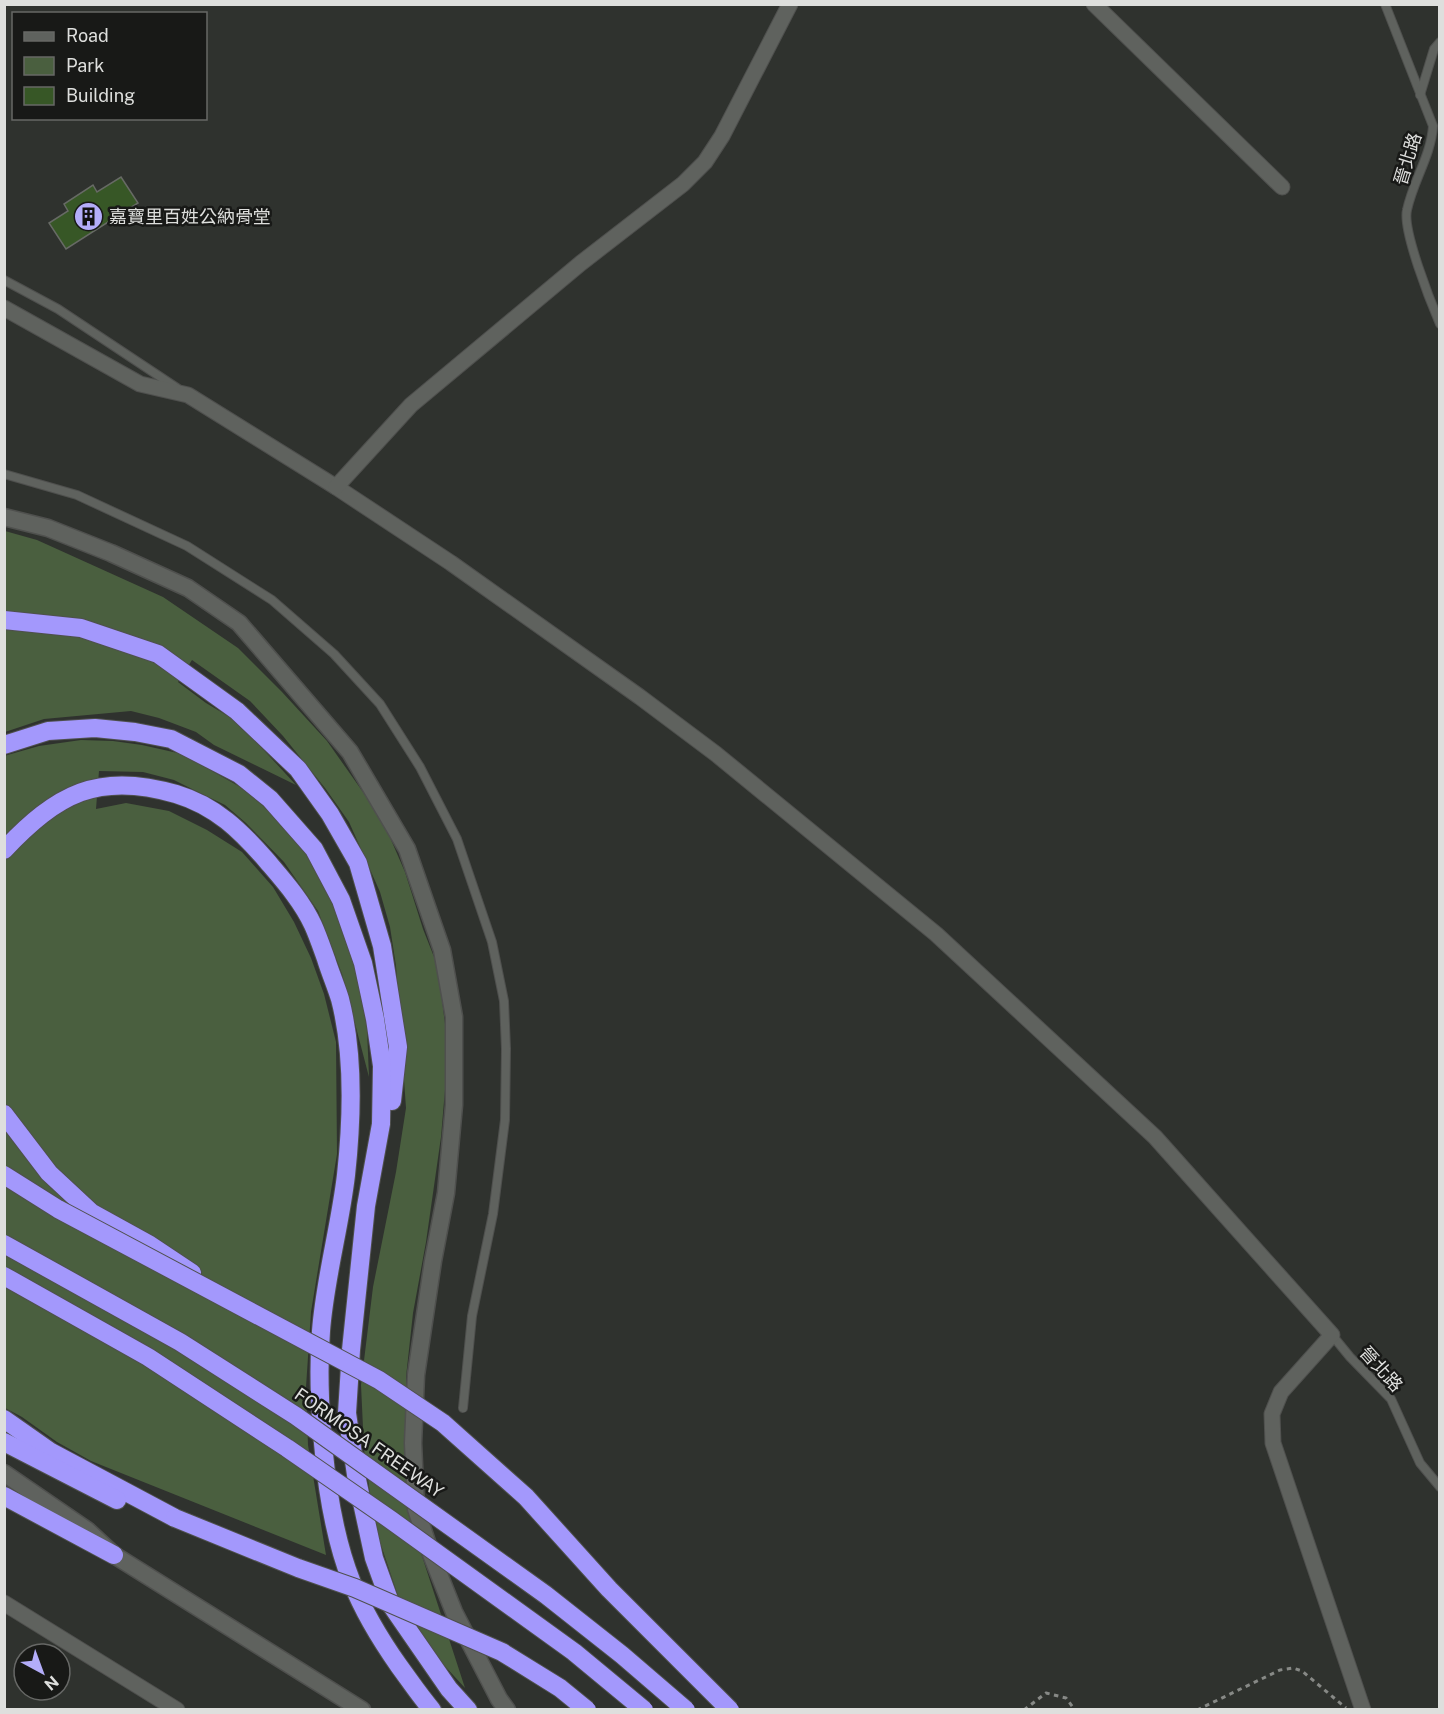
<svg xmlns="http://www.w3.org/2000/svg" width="1444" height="1714" font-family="'Public Sans','Noto Sans TC',sans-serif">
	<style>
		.green { fill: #4a5f3f }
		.building { fill: #375726; stroke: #676a65; stroke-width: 1.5 }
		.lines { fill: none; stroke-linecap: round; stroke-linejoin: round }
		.service-casing { stroke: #4f504e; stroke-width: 10 }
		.minor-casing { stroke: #4f504e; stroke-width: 17 }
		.tertiary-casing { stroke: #4f504e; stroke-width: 19 }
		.motorway-casing { stroke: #4f504e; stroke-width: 20 }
		.path { stroke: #878986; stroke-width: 3; stroke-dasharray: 4.5 4.5; stroke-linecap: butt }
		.service { stroke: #5f625e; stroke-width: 8 }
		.minor { stroke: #5f625e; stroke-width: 15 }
		.tertiary { stroke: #5f625e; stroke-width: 16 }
		.motorway { stroke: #a398fc; stroke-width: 18 }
		.motorway-bridge-casing { stroke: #4f504e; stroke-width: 20; stroke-linecap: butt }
		.motorway-bridge { stroke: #a398fc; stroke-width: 18 }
		.labels { text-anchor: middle; stroke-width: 5; stroke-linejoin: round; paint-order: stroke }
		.street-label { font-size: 18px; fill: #dedfdd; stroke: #181917 }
		.poi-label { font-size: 18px; fill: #dedfdd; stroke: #181917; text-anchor: start }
	</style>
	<rect width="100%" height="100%" fill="#2f322e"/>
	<g class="green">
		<path d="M5 531 37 540 163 597 238 648 282 692 327 741 382 819 405 872 423 929 438 967 445 1024 446 1078 441 1137 426 1242 413 1313 406 1377 407 1510 465 1688 431 1651 405 1617 374 1524 364 1449 361 1385 373 1287 396 1172 406 1108 396 966 390 927 380 892 349 822 325 788 283 736 250 701 192 660 178 682 206 703 238 722 296 785 214 745 196 732 159 718 131 711 44 719 5 732Z"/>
		<path d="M81 740 113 741 142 745 182 754 242 788 268 810 301 843 323 880 355 956 366 1005 369 1077 342 974 318 911 284 862 246 823 225 805 198 792 174 780 143 772 99 771 96 809 126 803 169 811 207 830 242 852 273 887 294 922 311 958 324 994 336 1042 337 1154 311 1312 306 1387 308 1445 326 1555 91 1461 57 1442 22 1417 5 1408 4 756 39 746Z"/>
	</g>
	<path class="building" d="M121 177 138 203 66 249 49 223 68 211 64 204 93 185 97 192Z"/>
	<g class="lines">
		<defs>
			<g id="service">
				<path d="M1385 4 1433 126C1431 156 1413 181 1407 210 1402 230 1431 303 1440 324"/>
				<path d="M1420 95 1434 49 1440 42"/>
				<path d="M4 280 58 309 177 388"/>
				<path d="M4 474 77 495 187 546 272 600 334 654 380 704 420 767 457 839 492 942 504 1001 506 1049 505 1120 493 1214 472 1316 463 1408"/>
				<path d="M1332 1335 1350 1357 1391 1399 1420 1463 1440 1487"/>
			</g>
			<g id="minor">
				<path d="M1094 4 1282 187"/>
				<path d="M4 308 140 384 188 395 336 487 451 563 640 697 716 754 936 934 1155 1137 1332 1335 1281 1392 1272 1414 1273 1443 1363 1710"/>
				<path d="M336 487 411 405 581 263 683 184 705 162 722 136 790 4"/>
				<path d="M4 1603 177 1710"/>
			</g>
			<g id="tertiary">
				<path d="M4 517 48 528 111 553 188 588 239 623 350 752 407 849 442 950 454 1017V1105L446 1193 433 1261 416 1375 413 1443 416 1509 431 1554 454 1612 499 1699 507 1710"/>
				<path d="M4 1473 87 1530 114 1555 362 1710"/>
			</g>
			<g id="motorway">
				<path d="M4 620 81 628 158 654 237 711 298 769 330 814 358 863 382 946 398 1047 392 1101"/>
				<path d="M4 745 48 731 95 728 135 732 171 739 239 774 270 799 314 849 341 900 363 963 375 1019 382 1066 381 1124 366 1206 351 1350 347 1413 356 1475 374 1558 391 1605 449 1689 468 1710"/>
				<path d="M4 850C57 794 98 771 176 794 216 806 241 831 267 861 284 881 302 901 313 925 318 936 322 948 326 959 330 972 336 986 340 999 354 1053 352 1120 346 1175 340 1227 325 1278 321 1331 317 1383 321 1435 328 1488 339 1561 356 1605 399 1666 410 1681 420 1696 432 1710"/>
				<path d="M4 1114 49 1173 92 1213 150 1245 192 1273"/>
				<path d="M4 1419 51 1452 175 1518"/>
				<path d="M4 1442 117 1500"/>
				<path d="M4 1496 114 1555"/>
			</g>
		</defs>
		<use href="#service" class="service-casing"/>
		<use href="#minor" class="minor-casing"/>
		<use href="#tertiary" class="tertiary-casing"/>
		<use href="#motorway" class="motorway-casing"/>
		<g class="path">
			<path d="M1024 1710 1046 1693 1066 1698 1075 1710"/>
			<path d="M1197 1710 1280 1670 1293 1668 1302 1671 1346 1708"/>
		</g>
		<use href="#service" class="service"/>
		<use href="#minor" class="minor"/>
		<use href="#tertiary" class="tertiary"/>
		<use href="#motorway" class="motorway"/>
		<defs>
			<g id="motorway-bridge">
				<path d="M4 1175 58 1209 379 1380 443 1423 526 1497 609 1589 730 1710"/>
				<path d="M4 1244 180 1342 296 1416 546 1595 622 1655 686 1710"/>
				<path d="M4 1276 148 1357 287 1448 391 1520 574 1652 644 1710"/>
				<path d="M175 1518 298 1568 355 1588 502 1652 560 1688 587 1710"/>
			</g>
		</defs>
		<use href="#motorway-bridge" class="motorway-bridge-casing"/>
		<use href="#motorway-bridge" class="motorway-bridge"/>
	</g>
	<defs>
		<symbol id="building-disc" viewBox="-11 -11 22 22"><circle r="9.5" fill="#b3adf9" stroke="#181917"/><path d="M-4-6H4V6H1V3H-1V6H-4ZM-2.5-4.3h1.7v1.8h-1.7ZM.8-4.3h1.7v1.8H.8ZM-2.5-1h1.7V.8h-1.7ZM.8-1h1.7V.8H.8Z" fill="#111"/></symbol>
	</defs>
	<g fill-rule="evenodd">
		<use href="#building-disc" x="72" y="200" width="33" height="33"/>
	</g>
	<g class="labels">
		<g class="street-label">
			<text transform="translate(1408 159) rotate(-73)" y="6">晉北路</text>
			<text transform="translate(1381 1369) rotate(48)" y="6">晉北路</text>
			<text transform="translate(369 1443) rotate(35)" y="6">FORMOSA FREEWAY</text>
		</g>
		<g class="poi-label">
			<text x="109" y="223">嘉寶里百姓公納骨堂</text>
		</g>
	</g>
	<rect width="1444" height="1714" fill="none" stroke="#dedfdd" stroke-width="12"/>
	<rect x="12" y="12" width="195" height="108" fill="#181917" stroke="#676866" stroke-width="1.5"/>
	<rect x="24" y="32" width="30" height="9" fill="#5f625e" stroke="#676866" stroke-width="1.5"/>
	<text x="66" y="42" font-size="18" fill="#dedfdd">Road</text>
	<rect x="24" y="57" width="30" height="18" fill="#4a5f3f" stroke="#676866" stroke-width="1.5"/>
	<text x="66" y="72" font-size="18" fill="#dedfdd">Park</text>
	<rect x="24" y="87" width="30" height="18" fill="#375726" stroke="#676866" stroke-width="1.5"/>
	<text x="66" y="102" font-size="18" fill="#dedfdd">Building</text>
	<g transform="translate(42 1672) rotate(139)"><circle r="28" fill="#181917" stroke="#676866" stroke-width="1.5"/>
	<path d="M0-4.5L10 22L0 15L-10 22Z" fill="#b3adf9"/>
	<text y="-9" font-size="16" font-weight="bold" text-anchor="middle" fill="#dedfdd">N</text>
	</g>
</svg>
